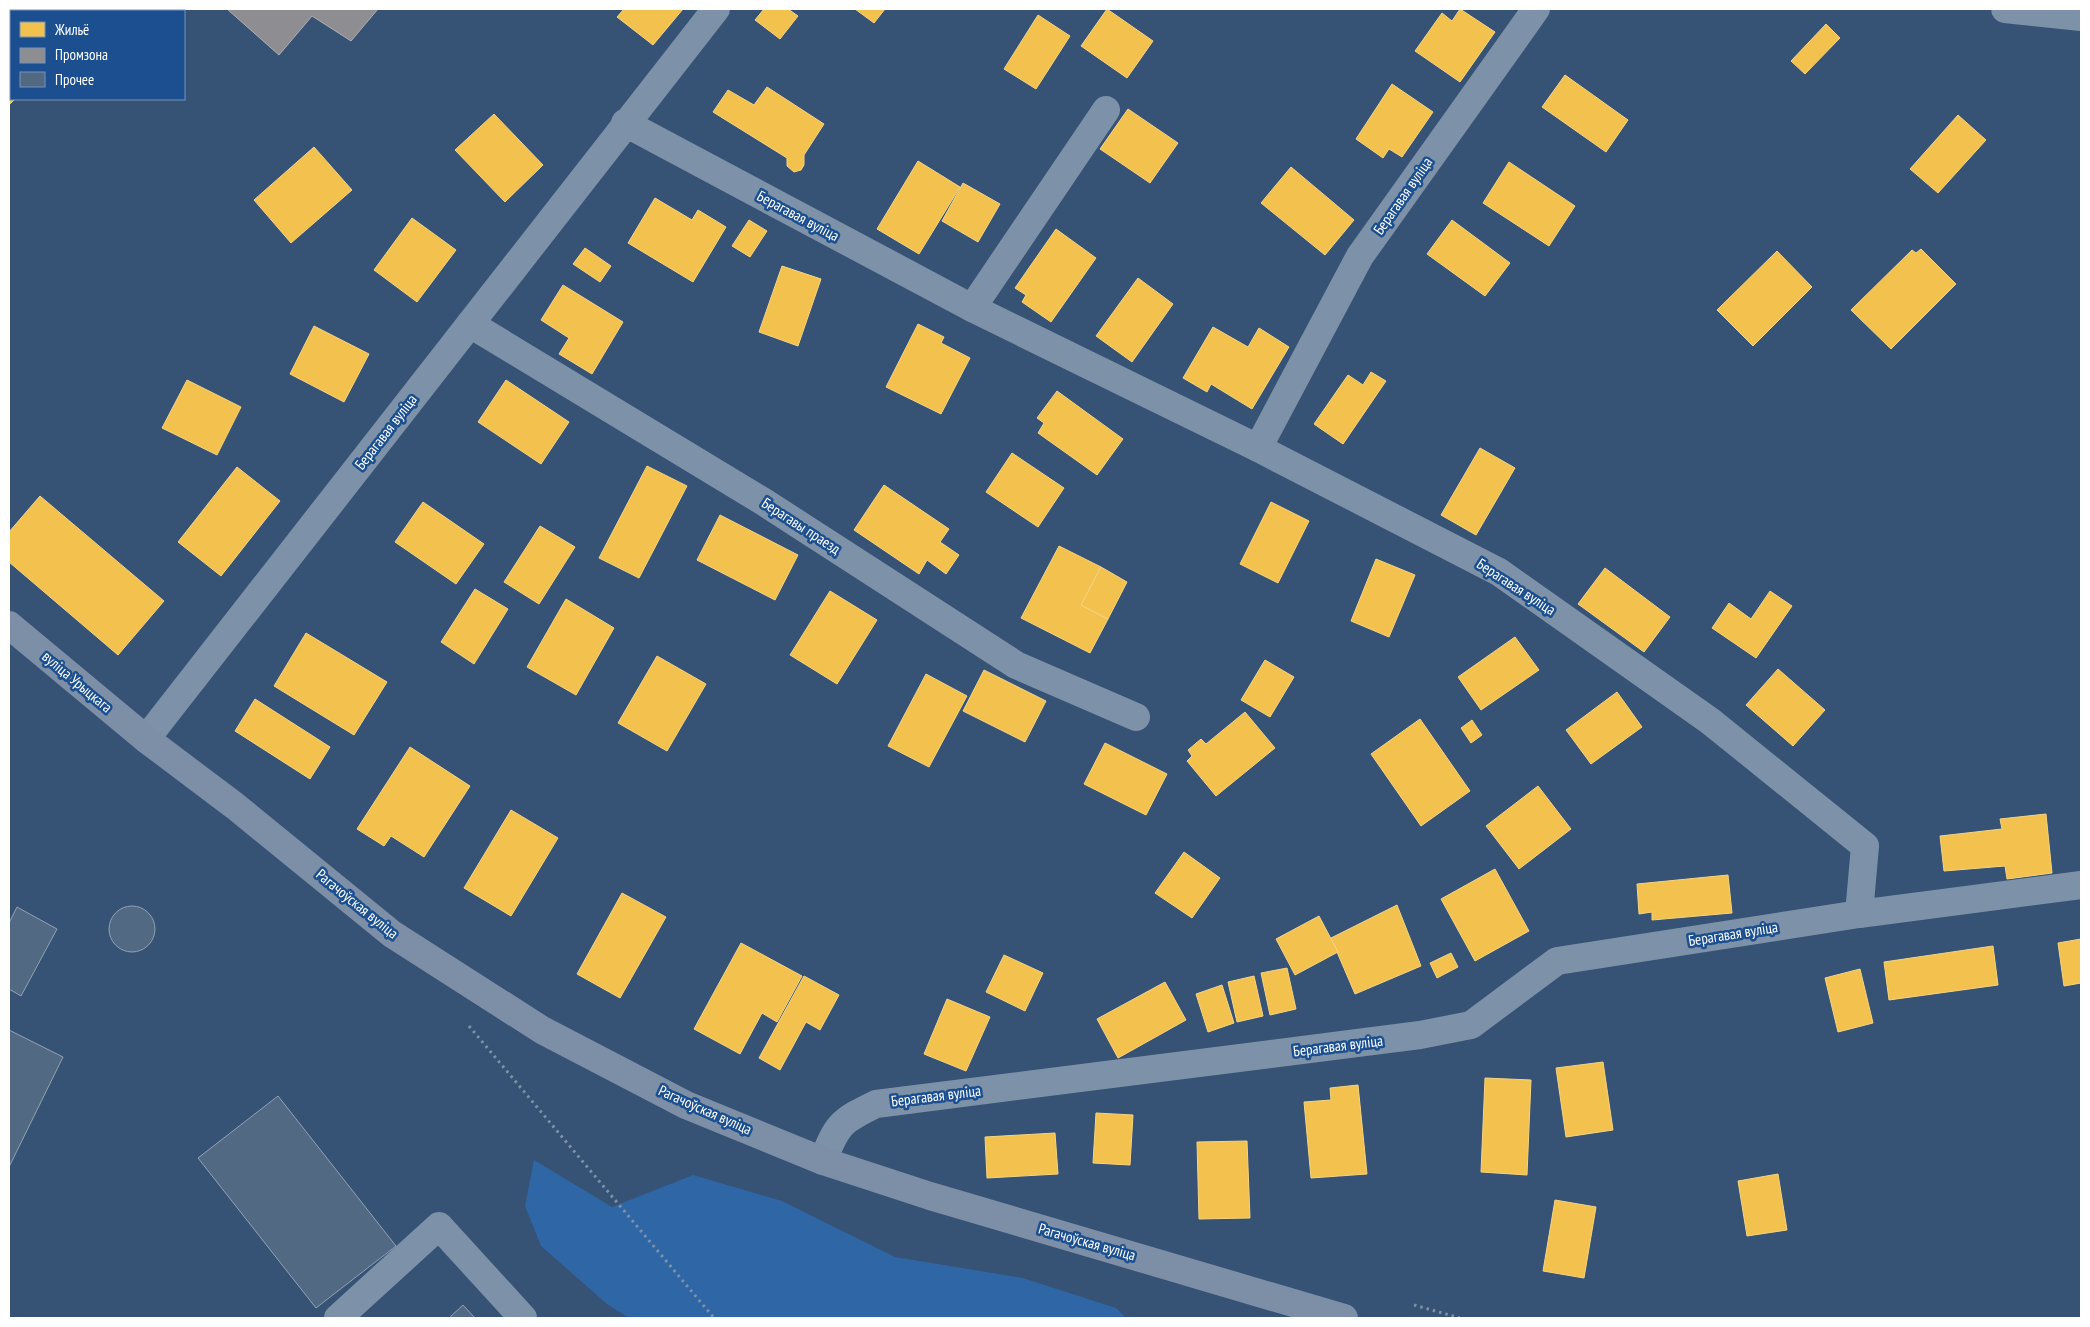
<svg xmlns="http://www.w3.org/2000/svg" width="2090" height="1327" font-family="'PT Sans Narrow',sans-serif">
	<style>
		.green { fill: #2f66a5 }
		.homes { fill: #f2c14e; stroke: #f6d483 }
		.industry { fill: #8d8d92; stroke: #afafb3 }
		.building { fill: #526984; stroke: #92a2b6 }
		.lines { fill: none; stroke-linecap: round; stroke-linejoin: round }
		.path { stroke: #7d92a8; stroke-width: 3; stroke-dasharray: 2.5 4; stroke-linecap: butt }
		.minor { stroke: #7d92a8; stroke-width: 28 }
		.major { stroke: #7d8ea7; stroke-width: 28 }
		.labels { text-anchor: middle; stroke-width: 5; stroke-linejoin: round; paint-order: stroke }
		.street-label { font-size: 15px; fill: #fff; stroke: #1b4f8f }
	</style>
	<rect width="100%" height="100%" fill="#365274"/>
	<path class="green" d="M534 1160 612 1207 693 1175 782 1201 895 1257 1023 1278 1116 1308 1126 1318H629L607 1304 541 1246 525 1206Z"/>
	<g class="homes">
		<path d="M624 9H683L653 45 617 17Z"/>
		<path d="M764 9H788L798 16 780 39 755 20Z"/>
		<path d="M855 9H885L874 23Z"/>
		<path d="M1107 9 1153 41 1127 78 1081 46Z"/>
		<path d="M1460 9 1495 32 1460 82 1415 51 1442 13 1452 21Z"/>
		<path d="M1038 15 1070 36 1036 89 1004 69Z"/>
		<path d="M1826 24 1840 38 1805 74 1791 61Z"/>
		<path d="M9 42 11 45V99H15L9 105Z"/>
		<path d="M1565 75 1628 120 1606 152 1542 107Z"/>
		<path d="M1392 84 1433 112 1402 157 1389 149 1383 158 1356 139Z"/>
		<path d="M767 87 824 124 804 155V165L801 170 794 172 787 166V158L713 112 728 90 754 105Z"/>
		<path d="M1128 109 1178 143 1150 183 1100 149Z"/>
		<path d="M494 114 543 165 505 202 455 150Z"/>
		<path d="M1958 115 1986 140 1938 193 1910 169Z"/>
		<path d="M314 147 352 190 291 243 254 200Z"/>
		<path d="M918 161 960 187 919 254 877 229Z"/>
		<path d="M1509 162 1575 206 1549 246 1483 203Z"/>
		<path d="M1291 167 1354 220 1325 255 1261 203Z"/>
		<path d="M963 183 1000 204 978 242 942 221Z"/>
		<path d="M655 198 692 220 698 210 726 227 693 282 628 243Z"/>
		<path d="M412 218 456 250 417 302 374 270Z"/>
		<path d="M749 220 767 231 750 257 732 246Z"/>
		<path d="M1452 220 1510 263 1485 296 1427 254Z"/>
		<path d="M1056 229 1096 258 1051 322 1022 302 1026 295 1015 288Z"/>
		<path d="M585 248 611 266 600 282 573 264Z"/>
		<path d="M1921 249 1956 284 1891 349 1851 310 1912 250 1916 253Z"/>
		<path d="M1777 251 1812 287 1753 346 1717 310Z"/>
		<path d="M782 266 821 279 798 346 759 332Z"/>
		<path d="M1138 278 1173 304 1132 362 1096 336Z"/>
		<path d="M563 285 623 322 592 374 559 354 569 338 541 320Z"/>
		<path d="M918 324 944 337 941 343 970 358 941 414 886 387Z"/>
		<path d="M314 326 369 354 344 402 290 374Z"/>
		<path d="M1213 327 1248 347 1259 328 1289 347 1252 409 1211 384 1207 392 1183 378Z"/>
		<path d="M1371 372 1386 381 1343 444 1314 424 1348 375 1363 385Z"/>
		<path d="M187 380 241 407 217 455 162 428Z"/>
		<path d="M506 380 569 422 541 464 478 422Z"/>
		<path d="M1057 391 1123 439 1097 475 1038 433 1044 423 1037 418Z"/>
		<path d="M1480 448 1515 468 1476 535 1441 515Z"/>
		<path d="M1012 453 1064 488 1038 527 986 492Z"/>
		<path d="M647 466 687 486 639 578 599 558Z"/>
		<path d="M237 467 280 501 221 576 178 542Z"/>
		<path d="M884 485 949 529 940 542 959 555 946 574 927 560 919 574 854 530Z"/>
		<path d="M40 496 164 601 118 655 9 562V532Z"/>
		<path d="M423 502 484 544 456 584 395 542Z"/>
		<path d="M1271 502 1309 521 1278 583 1240 564Z"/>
		<path d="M720 515 798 555 775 600 697 560Z"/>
		<path d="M540 526 575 547 539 604 504 582Z"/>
		<path d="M1059 546 1101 567 1081 605 1108 619 1090 653 1021 618Z"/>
		<path d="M1376 559 1415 575 1389 637 1351 621Z"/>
		<path d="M1101 567 1127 582 1108 619 1081 605Z"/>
		<path d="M1605 568 1670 617 1644 652 1578 604Z"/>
		<path d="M475 589 508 609 474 664 441 642Z"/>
		<path d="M830 591 877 620 837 684 790 655Z"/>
		<path d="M1770 591 1792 606 1756 658 1712 628 1729 603 1751 619Z"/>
		<path d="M566 599 614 628 576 695 527 667Z"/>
		<path d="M306 633 387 682 354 735 274 686Z"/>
		<path d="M1515 637 1539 670 1481 710 1458 677Z"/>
		<path d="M657 656 706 684 667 751 618 723Z"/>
		<path d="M1265 660 1294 677 1270 717 1241 700Z"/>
		<path d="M1778 669 1825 710 1793 746 1746 705Z"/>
		<path d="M984 670 1046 701 1025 742 963 711Z"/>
		<path d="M926 674 967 696 929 767 888 746Z"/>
		<path d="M1617 692 1642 727 1591 764 1566 730Z"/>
		<path d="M255 699 330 747 310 779 235 731Z"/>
		<path d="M1245 712 1275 748 1216 796 1187 761 1192 756 1188 750 1201 739 1206 744Z"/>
		<path d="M1420 719 1470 791 1421 826 1371 754Z"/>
		<path d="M1472 720 1482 735 1471 743 1461 728Z"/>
		<path d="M1105 743 1167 774 1146 815 1084 784Z"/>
		<path d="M410 747 470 786 424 857 391 836 384 846 357 829Z"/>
		<path d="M1538 786 1571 829 1519 869 1486 826Z"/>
		<path d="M511 810 558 838 511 916 464 888Z"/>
		<path d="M2046 814 2052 873 2007 879 2005 866 1944 871 1940 836 2002 829 2000 819Z"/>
		<path d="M1184 852 1220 878 1192 918 1155 893Z"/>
		<path d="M1495 869 1529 931 1475 961 1441 899Z"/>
		<path d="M1728 875 1732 913 1652 920V912L1639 914 1637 884Z"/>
		<path d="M622 893 666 917 620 998 577 974Z"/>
		<path d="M1397 905 1421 966 1355 994 1331 938Z"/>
		<path d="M1319 916 1338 952 1295 975 1276 939Z"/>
		<path d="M2081 939V983L2064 986 2058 943Z"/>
		<path d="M741 943 802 976 777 1022 762 1013 740 1054 694 1029Z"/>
		<path d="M1993 946 1998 985 1889 1000 1884 962Z"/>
		<path d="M1451 953 1458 967 1437 978 1430 963Z"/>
		<path d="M1004 955 1043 973 1025 1011 986 992Z"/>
		<path d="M1287 968 1296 1009 1270 1015 1261 973Z"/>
		<path d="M1860 969 1873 1023 1838 1032 1825 978Z"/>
		<path d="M804 976 839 995 820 1030 806 1022 780 1070 759 1058Z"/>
		<path d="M1254 976 1263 1016 1237 1022 1228 982Z"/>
		<path d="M1165 982 1186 1020 1118 1058 1097 1019Z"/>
		<path d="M1222 985 1234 1023 1208 1032 1196 994Z"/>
		<path d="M947 999 990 1017 966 1071 924 1054Z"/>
		<path d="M1603 1062 1613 1130 1566 1137 1556 1068Z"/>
		<path d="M1485 1078 1531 1080 1527 1175 1481 1172Z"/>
		<path d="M1358 1085 1367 1174 1311 1178 1304 1102 1331 1100 1330 1088Z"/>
		<path d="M1096 1113 1133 1115 1130 1165 1093 1163Z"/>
		<path d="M1055 1133 1058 1174 987 1178 985 1137Z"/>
		<path d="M1247 1141 1250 1218 1199 1219 1197 1142Z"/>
		<path d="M1778 1174 1787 1230 1747 1236 1738 1181Z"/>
		<path d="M1555 1200 1596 1207 1584 1278 1543 1271Z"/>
	</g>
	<path class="industry" d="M227 9H378L351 41 312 16 279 55Z"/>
	<g class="building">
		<circle cx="132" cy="929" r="23"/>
		<path d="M17 907 57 929 21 996 9 989V923Z"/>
		<path d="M9 1030 63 1057 9 1167Z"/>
		<path d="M278 1096 396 1246 316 1308 198 1158Z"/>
		<path d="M463 1305 475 1318H449Z"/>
	</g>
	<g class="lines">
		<g class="path">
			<path d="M469 1026 714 1318"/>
			<path d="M1414 1305 1460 1318"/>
		</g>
		<g class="minor">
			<path d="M111 9 114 11"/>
			<path d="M2005 9 2081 17"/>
			<path d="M625 123 972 308 1258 448 1499 572 1710 721 1865 846 1859 914"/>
			<path d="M972 308 1106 110"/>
			<path d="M470 324 764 502 1016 665 1136 717"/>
			<path d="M1258 448 1360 256 1536 9"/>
			<path d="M146 739 716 9"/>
			<path d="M823 1161C837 1124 841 1121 876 1104L1420 1035 1471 1025 1557 961 1859 914 2081 885"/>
			<path d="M338 1318 439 1226 523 1318"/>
		</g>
		<path class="major" d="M9 625 146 739 235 806 392 934 542 1030 686 1105 823 1161 930 1196 1344 1318"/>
	</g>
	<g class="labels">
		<g class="street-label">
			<text transform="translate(1403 196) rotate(-55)" y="5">Берагавая вуліца</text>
			<text transform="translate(798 216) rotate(28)" y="5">Берагавая вуліца</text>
			<text transform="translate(386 432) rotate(-52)" y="5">Берагавая вуліца</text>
			<text transform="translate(801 526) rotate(33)" y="5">Берагавы праезд</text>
			<text transform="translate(1516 587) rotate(33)" y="5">Берагавая вуліца</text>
			<text transform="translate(77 682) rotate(40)" y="5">вуліца Урыцкага</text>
			<text transform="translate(357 904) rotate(39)" y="5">Рагачоўская вуліца</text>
			<text transform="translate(1733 934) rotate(-9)" y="5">Берагавая вуліца</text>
			<text transform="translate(1338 1046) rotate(-7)" y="5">Берагавая вуліца</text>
			<text transform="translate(936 1096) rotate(-7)" y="5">Берагавая вуліца</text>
			<text transform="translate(705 1110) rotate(24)" y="5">Рагачоўская вуліца</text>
			<text transform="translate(1087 1242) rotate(16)" y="5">Рагачоўская вуліца</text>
		</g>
	</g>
	<rect width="2090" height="1327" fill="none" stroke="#ffffff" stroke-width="20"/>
	<rect x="10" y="10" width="175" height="90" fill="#1b4f8f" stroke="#7695bc"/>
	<rect x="20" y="22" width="25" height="15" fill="#f2c14e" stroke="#7695bc"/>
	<text x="55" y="35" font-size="15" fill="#ffffff">Жильё</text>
	<rect x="20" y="48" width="25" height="15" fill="#8d8d92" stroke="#7695bc"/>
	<text x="55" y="60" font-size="15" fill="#ffffff">Промзона</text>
	<rect x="20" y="72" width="25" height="15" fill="#526984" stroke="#7695bc"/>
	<text x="55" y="85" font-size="15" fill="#ffffff">Прочее</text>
</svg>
